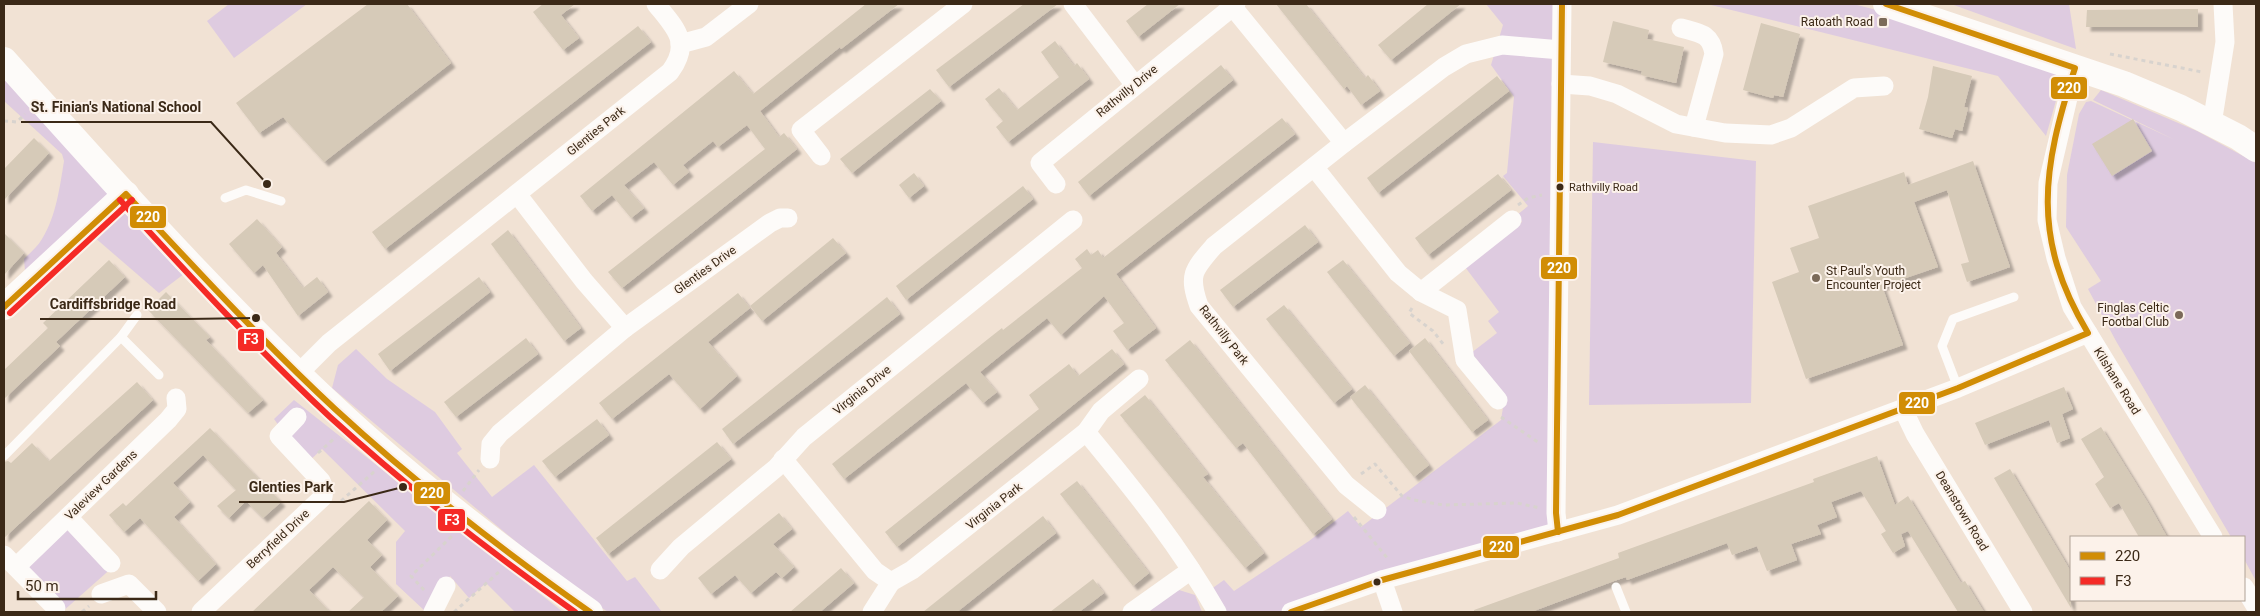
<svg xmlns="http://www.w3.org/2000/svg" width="2260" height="616" font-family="Roboto,sans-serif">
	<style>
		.green { fill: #decbe0 }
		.building { fill: #d6cab8; filter: url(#shadow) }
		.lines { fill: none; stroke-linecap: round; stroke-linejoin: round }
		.path { stroke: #d8d3ce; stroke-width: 3; stroke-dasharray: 4 4; stroke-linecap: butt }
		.lane { stroke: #fdfbf9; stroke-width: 9 }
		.street { stroke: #fdfbf9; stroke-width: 19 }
		.secondary { stroke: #fdfbf9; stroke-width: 26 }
		.bus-1-casing { stroke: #fcf2ea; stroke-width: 10 }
		.bus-2-casing { stroke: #fcf2ea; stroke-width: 10 }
		.bus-1 { stroke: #d18d05; stroke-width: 6 }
		.bus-2 { stroke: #f52a26; stroke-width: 6 }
		.poi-dot { fill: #7b6a59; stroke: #fcf2ea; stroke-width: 2 }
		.bus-dot { fill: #3b2917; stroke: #fcf2ea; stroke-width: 2 }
		.labels { text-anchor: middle; stroke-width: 4; stroke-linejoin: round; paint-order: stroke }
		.bus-label { font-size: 11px; fill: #3b2917; stroke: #fcf2ea; text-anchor: start }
		.poi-label { font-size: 12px; fill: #3b2917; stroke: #fcf2ea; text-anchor: end }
		.street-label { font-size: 12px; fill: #3b2917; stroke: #fcf2ea }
		.leader { fill: none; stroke: #3b2917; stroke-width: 2 }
		.callout-dot { fill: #3b2917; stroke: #fcf2ea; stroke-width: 2 }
		.callout-label { font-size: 14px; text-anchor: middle; font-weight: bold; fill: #3b2917; stroke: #fcf2ea; stroke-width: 4; stroke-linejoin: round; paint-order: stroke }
		.line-badge { stroke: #fcf2ea; stroke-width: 2 }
		.badge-label { font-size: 14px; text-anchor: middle; font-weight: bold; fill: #fff }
	</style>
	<defs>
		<filter id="shadow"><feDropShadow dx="4.5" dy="4.5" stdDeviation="1" flood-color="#0004"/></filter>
	</defs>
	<rect width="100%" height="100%" fill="#f1e2d4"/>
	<g class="green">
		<path d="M229 4H307L234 58 207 21Z"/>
		<path d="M1486 4H1562L1557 532 1289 612H1218L1207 592 1224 580 1234 591 1309 541 1348 511 1361 527 1501 420 1505 395 1471 353 1497 333 1488 321 1499 312 1465 267 1522 222 1517 215 1528 206 1503 176 1507 173 1514 97 1491 65 1503 25Z"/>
		<path d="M1707 4H1853L1909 18 2060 75 2059 90 2046 136 1998 76Z"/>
		<path d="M1951 4H2069L2076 49Z"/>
		<path d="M4 71 124 193 26 283 24 259C30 253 38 246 42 239 56 217 60 186 64 161L62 154 4 101Z"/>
		<path d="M2101 90 2197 131 2256 163V581L2244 559V537H2231L2116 341 2088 289 2101 281 2066 227 2067 175 2079 114 2086 102 2091 101 2175 140 2093 100Z"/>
		<path d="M1593 142 1756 161 1751 403 1589 405Z"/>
		<path d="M115 204 193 267 159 293 86 230Z"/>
		<path d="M356 349 387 379 435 412 462 449 457 453 492 497 534 465 627 581 635 577 662 612H608L569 586 332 388 338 365Z"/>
		<path d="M294 400 563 612H515L486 583 469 598 450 576 438 604 426 612 396 584V542L405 531 322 449 306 464 274 419Z"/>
		<path d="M68 518 114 566 62 612 18 566Z"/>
		<path d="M1179 590 1195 595 1202 612H1136Z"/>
	</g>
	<g class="building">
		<path d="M368 4H407L451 63 324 162 283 117 259 133 236 103Z"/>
		<path d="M543 4H575L561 15 579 38 563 50 533 12Z"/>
		<path d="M866 4H899L841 49 840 47 760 111 779 137 784 133 797 149 622 288 608 272 765 149 747 125 718 147 713 141 683 165 689 172 673 185 654 162 624 185 644 208 631 218 612 195 592 211 580 196 734 71 753 94Z"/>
		<path d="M1024 4H1058L949 87 936 70Z"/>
		<path d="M1148 4H1180L1138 37 1126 21Z"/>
		<path d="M1276 4H1306L1365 78 1368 75 1380 91 1361 105 1347 86 1344 89Z"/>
		<path d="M1428 4H1461L1391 60 1378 45Z"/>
		<path d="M2185 9H2198V27H2086L2087 10Z"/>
		<path d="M1613 21 1649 30 1647 39 1684 47 1676 83 1641 75 1642 71 1603 62Z"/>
		<path d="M1761 23 1800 34 1783 97 1774 95 1773 98 1743 90Z"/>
		<path d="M638 26 651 42 385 249 372 232Z"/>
		<path d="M1055 41 1074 66 1077 63 1089 79 1008 142 996 127 1003 121 985 99 999 88 1017 110 1059 77 1041 52Z"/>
		<path d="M1221 65 1233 80 1089 196 1078 182Z"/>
		<path d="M1933 66 1972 76 1964 107 1968 108 1962 131 1955 129 1952 138 1919 129 1928 97Z"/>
		<path d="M1497 76 1509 91 1378 193 1367 178Z"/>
		<path d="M930 89 941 101 852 173 840 159Z"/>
		<path d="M1282 118 1295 134 1116 274 1156 328 1127 350 1113 331 1124 323 1104 296 1061 335 1047 318 980 372 997 392 983 403 966 383 844 479 832 464 988 339 1002 328 1003 330 1082 268 1075 259 1087 249 1091 255 1098 250 1103 258Z"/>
		<path d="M2133 119 2152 151 2112 176 2092 144Z"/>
		<path d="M34 138 49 153 4 200V169Z"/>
		<path d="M1973 161 2010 267 1967 282 1961 264 1969 262 1947 190 1914 202 1938 267 1882 286 1903 345 1806 379 1772 282 1799 272 1790 248 1819 238 1808 206 1904 172 1908 185Z"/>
		<path d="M914 173 924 186 909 198 899 185Z"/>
		<path d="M1498 174 1511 190 1428 255 1415 238Z"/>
		<path d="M1023 186 1033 199 906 300 896 286Z"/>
		<path d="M257 219 282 247 276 253 303 288 317 277 328 292 298 316 263 265 254 273 229 244Z"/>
		<path d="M1305 225 1318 242 1233 307 1220 290Z"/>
		<path d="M508 230 581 328 564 341 491 244Z"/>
		<path d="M4 233 24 253 4 275Z"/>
		<path d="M833 238 846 253 762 321 750 306Z"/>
		<path d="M109 260 125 277 56 342 60 346 4 399V370L48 328 43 323Z"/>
		<path d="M1343 260 1410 343 1394 356 1327 272Z"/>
		<path d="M479 277 490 292 390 371 378 354Z"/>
		<path d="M166 292 210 337 206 340 263 400 248 413 148 310Z"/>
		<path d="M738 293 750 308 708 342 737 376 700 409 669 374 612 419 599 403Z"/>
		<path d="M887 297 900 314 733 444 722 429Z"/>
		<path d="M1284 305 1352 389 1334 403 1266 319Z"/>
		<path d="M526 338 538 354 456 417 444 402Z"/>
		<path d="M1425 338 1488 420 1472 432 1409 351Z"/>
		<path d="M1190 340 1332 519 1313 534 1243 443 1236 448 1165 360Z"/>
		<path d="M1112 349 1124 364 897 547 885 532 1039 409 1029 395 1069 364 1078 376Z"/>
		<path d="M137 382 153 400 4 538V462L8 461 11 463 32 443 49 461Z"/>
		<path d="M1365 385 1429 465 1414 477 1350 397Z"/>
		<path d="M2064 387 2073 409 2062 414 2070 438 2057 443 2049 420 1985 445 1975 423Z"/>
		<path d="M1145 395 1208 474 1203 477 1264 553 1245 568 1120 415Z"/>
		<path d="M597 419 609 435 555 477 542 461Z"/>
		<path d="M2101 427 2148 503 2167 537H2139L2119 503 2110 508 2095 484 2104 477 2081 439Z"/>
		<path d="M210 428 281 502 263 518 246 501 229 518 217 506 236 490 203 455 186 471 173 483 190 502 174 517 216 564 198 581 140 518 124 532 109 515 123 503 126 506Z"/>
		<path d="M717 442 731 459 608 554 596 538Z"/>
		<path d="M1877 456 1895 505 1908 496 1961 583 1965 581 1984 612H1958L1908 531 1901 534 1905 546 1893 553 1881 534 1886 531 1861 491 1831 502 1837 517 1817 525 1821 534 1791 544 1797 560 1767 571 1757 546 1732 555 1727 543 1627 580 1626 577 1614 581 1531 612H1474V610L1619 558 1618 553 1814 482 1813 479Z"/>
		<path d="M2010 469 2071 572V608L1994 478Z"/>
		<path d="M1077 481 1149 573 1133 586 1060 494Z"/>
		<path d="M369 501 387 520 367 540 382 555 370 567 398 596 381 612H348L364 597 333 567 309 590 330 612H252Z"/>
		<path d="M779 513 792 529 773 544 794 567 782 578 776 572 751 593 735 575 711 594 698 578Z"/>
		<path d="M1043 516 1056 533 1042 544 957 612H923Z"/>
		<path d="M841 568 854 583 820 612H790Z"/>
		<path d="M1093 579 1104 593 1079 612H1050Z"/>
	</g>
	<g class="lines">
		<g class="path">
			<path d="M2110 54 2202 72"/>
			<path d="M4 121 17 122 25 114"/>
			<path d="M1518 205 1528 198 1542 195"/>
			<path d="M1412 308 1409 313 1433 331 1444 345"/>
			<path d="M1501 417 1539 443"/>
			<path d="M318 453 336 437"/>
			<path d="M1361 474 1375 464 1402 496 1414 500 1443 505 1517 503 1540 508"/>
			<path d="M463 491 479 470"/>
			<path d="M341 501 375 471"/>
			<path d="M1354 517 1388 559"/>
			<path d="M424 590 411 576 452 536"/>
			<path d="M82 612 89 606"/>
			<path d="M454 612 500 571"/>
		</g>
		<g class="lane">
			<path d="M225 198 246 190 281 201"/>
			<path d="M121 337 159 375"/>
			<path d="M1958 388 1942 346 1953 319 2014 297"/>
			<path d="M4 456 121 337 137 315"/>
			<path d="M1616 587 1626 612"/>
		</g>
		<g class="street">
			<path d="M1073 4 1134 84"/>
			<path d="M1232 6 1344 143"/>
			<path d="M1681 28C1699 33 1711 33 1714 54L1694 127"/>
			<path d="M680 44 706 37 749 4"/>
			<path d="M2075 68 2048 183 2047 220 2056 258 2072 307 2213 537"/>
			<path d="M1561 84 1590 86 1617 94 1676 124 1725 133 1771 135 1791 128 1854 88 1884 86"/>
			<path d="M2212 124 2225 42 2223 4"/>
			<path d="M821 156 801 130 963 4"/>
			<path d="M1314 167 1398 273 1421 292 1457 310 1465 360 1498 400"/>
			<path d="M1056 184 1040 163 1236 4"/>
			<path d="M517 194 584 281 625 328"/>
			<path d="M1421 292 1512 220"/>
			<path d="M298 374 329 343 670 72C692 42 675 28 656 4"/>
			<path d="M1903 409 1915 434 2023 612"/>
			<path d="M1086 432C1134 490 1180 547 1217 612"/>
			<path d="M490 459 491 444 500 433 625 328 770 223 780 218H788"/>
			<path d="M783 459 875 571 891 582 912 570 1086 432 1101 411 1139 379"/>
			<path d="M1377 510 1346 485 1199 306C1188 275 1193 270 1214 246L1344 143 1444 67 1466 54 1502 45 1561 50"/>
			<path d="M68 517 111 563"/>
			<path d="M1558 532 1556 513 1562 4"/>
			<path d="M4 555 56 608"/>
			<path d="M16 567 168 420 177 409 176 398"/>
			<path d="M660 570 681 547 776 468 804 437 1073 220"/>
			<path d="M1382 580 1393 612"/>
			<path d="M2244 587 2256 607"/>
			<path d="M101 594 129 584 157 612"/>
			<path d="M201 612 323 497 324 488 321 481 279 436 297 417"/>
			<path d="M433 612 446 586"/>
			<path d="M872 612 891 582"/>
			<path d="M1132 612 1191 570"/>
			<path d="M1291 612 1382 580 1618 515 1958 388 2088 333"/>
		</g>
		<g class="secondary">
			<path d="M1886 4 2124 84 2181 108 2238 137 2256 149"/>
			<path d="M4 60C120 190 237 321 366 437 437 500 513 557 590 612"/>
			<path d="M4 307 126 194"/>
		</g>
		<defs>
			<g id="bus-1">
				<path d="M4 307 126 194C194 267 262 341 335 409 415 483 501 549 590 612"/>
				<path d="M1558 532 1556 513 1562 4"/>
				<path d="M1291 612 1382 580 1618 515 1958 388 2088 333C2031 238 2042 169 2075 68L1886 4"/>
			</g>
			<g id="bus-2">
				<path d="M120 200C188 274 256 348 330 417 407 487 490 552 575 612"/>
				<path d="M10 313 132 200"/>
			</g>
		</defs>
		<use href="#bus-1" class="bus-1-casing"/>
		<use href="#bus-2" class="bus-2-casing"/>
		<use href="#bus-1" class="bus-1"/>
		<use href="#bus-2" class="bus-2"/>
	</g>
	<g class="poi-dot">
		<rect x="1878" y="17" width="10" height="10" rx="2.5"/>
		<circle cx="1816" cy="278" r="5"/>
		<circle cx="2179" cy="315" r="5"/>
	</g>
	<g class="bus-dot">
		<circle cx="1560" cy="187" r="4.5"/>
		<circle cx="1377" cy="582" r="4.5"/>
	</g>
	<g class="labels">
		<g class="bus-label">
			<text x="1569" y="191">Rathvilly Road</text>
		</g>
		<g class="poi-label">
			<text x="1873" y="26">Ratoath Road</text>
			<text x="1826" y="275" text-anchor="start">St Paul's Youth<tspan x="1826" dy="14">Encounter Project</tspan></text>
			<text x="2169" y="312">Finglas Celtic<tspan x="2169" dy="14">Footbal Club</tspan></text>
		</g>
		<g class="street-label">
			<text transform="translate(1127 91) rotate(-39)" y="4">Rathvilly Drive</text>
			<text transform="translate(596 131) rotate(-39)" y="4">Glenties Park</text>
			<text transform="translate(705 270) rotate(-36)" y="4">Glenties Drive</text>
			<text transform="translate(1224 335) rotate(52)" y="4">Rathvilly Park</text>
			<text transform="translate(2117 381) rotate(58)" y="4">Kilshane Road</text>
			<text transform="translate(862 390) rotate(-39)" y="4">Virginia Drive</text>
			<text transform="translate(101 485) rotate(-44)" y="4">Valeview Gardens</text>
			<text transform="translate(994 506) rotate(-38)" y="4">Virginia Park</text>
			<text transform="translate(1962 511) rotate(59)" y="4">Deanstown Road</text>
			<text transform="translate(278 539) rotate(-43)" y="4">Berryfield Drive</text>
		</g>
	</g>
	<path class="leader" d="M267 184L211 122H21M256 318L187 319H40M403 487L344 502H239"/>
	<g class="callout-dot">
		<circle cx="267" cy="184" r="5"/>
		<circle cx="256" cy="318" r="5"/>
		<circle cx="403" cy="487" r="5"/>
	</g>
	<g class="callout-label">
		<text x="116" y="112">St. Finian's National School</text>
		<text x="113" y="309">Cardiffsbridge Road</text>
		<text x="291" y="492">Glenties Park</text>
	</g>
	<g class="line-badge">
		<rect x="2050" y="76" width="38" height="24" rx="5" fill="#d18d05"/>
		<rect x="129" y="205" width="38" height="24" rx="5" fill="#d18d05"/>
		<rect x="1540" y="256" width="38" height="24" rx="5" fill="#d18d05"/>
		<rect x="237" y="328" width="28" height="24" rx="5" fill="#f52a26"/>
		<rect x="1898" y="391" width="38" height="24" rx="5" fill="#d18d05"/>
		<rect x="413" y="481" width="38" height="24" rx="5" fill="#d18d05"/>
		<rect x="437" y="508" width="29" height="24" rx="5" fill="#f52a26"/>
		<rect x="1482" y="535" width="38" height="24" rx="5" fill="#d18d05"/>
	</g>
	<g class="badge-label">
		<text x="2069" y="93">220</text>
		<text x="148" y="222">220</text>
		<text x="1559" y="273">220</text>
		<text x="251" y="344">F3</text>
		<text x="1917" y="408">220</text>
		<text x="432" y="498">220</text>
		<text x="452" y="525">F3</text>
		<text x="1501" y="552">220</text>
	</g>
	<rect width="2260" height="616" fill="none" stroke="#3b2917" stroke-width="10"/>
	<rect x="2070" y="536" width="175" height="65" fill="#fcf2ea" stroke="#afa296"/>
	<rect x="2080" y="552" width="25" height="8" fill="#d18d05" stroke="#afa296"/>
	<text x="2115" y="561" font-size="15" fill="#3b2917">220</text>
	<rect x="2080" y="577" width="25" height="8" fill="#f52a26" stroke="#afa296"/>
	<text x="2115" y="586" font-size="15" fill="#3b2917">F3</text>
	<path d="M18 591v8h138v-8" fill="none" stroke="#3b2917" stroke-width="2.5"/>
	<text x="25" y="591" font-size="15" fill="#3b2917" stroke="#fcf2ea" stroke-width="4" paint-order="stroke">50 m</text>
</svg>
